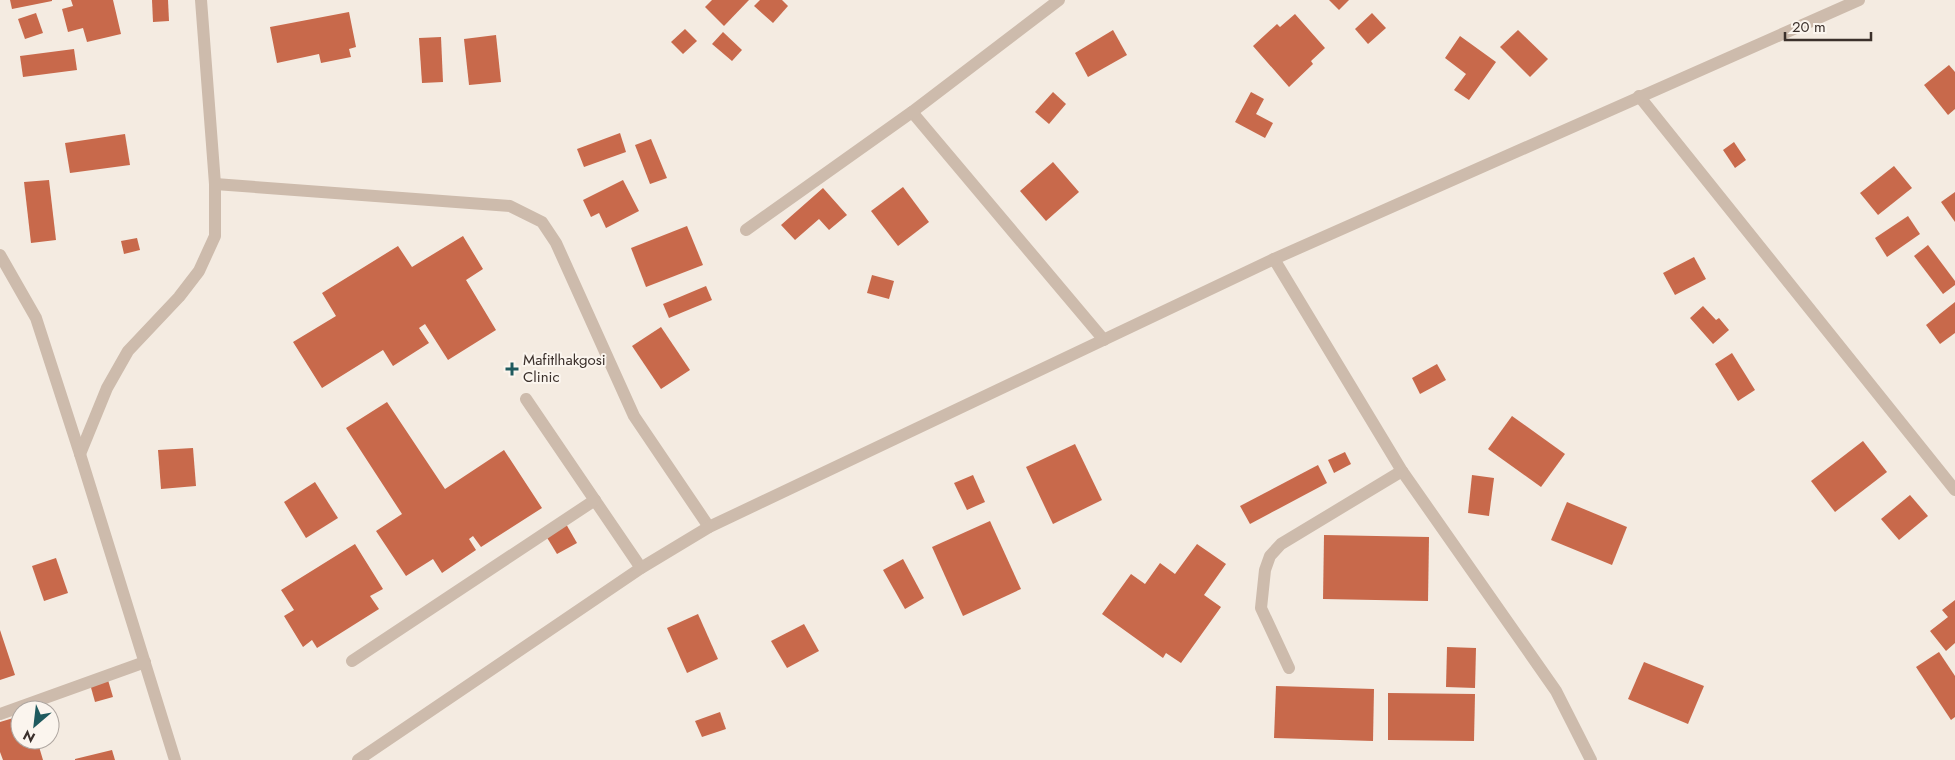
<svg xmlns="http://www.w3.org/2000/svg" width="1955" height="760" font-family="Jost,sans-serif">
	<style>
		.building { fill: #c8694b }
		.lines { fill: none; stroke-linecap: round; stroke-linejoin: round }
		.minor { stroke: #cdbbac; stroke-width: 12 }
		.poi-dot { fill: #1f5a5e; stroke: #fbf5ee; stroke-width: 2 }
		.labels { text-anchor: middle; stroke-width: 4; stroke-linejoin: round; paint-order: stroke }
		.poi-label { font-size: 15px; fill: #3b302b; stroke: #fbf5ee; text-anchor: start }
	</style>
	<rect width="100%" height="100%" fill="#f4ebe1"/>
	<g class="building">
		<path d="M10 0H52V1L12 9Z"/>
		<path d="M71 0H113L121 34 87 42 83 28 68 32 62 9 73 6Z"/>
		<path d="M152 0H168L169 21 153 22Z"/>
		<path d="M712 0H749L724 26 705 7Z"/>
		<path d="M760 0H782L788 6 773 23 754 6Z"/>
		<path d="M1329 0H1349L1339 10Z"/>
		<path d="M349 12 356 47 349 49 351 57 321 63 319 54 277 63 270 27Z"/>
		<path d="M36 13 43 33 25 39 18 19Z"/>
		<path d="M1372 13 1386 28 1368 44 1355 29Z"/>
		<path d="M1295 14 1325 48 1311 61 1313 64 1289 87 1253 46 1277 24 1280 27Z"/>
		<path d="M685 29 697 41 683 54 671 42Z"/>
		<path d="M1113 30 1127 55 1088 77 1075 53Z"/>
		<path d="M1518 30 1548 59 1530 77 1500 47Z"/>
		<path d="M723 32 742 50 732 61 712 44Z"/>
		<path d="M496 35 501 82 469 85 464 39Z"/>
		<path d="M1460 36 1496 62 1469 100 1454 90 1466 74 1445 58Z"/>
		<path d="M441 37 443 82 422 83 419 38Z"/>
		<path d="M74 49 77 70 23 77 20 56Z"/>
		<path d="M1949 65 1955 72V109L1948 115 1924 85Z"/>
		<path d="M1053 92 1066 104 1049 124 1035 112Z"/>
		<path d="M1251 92 1264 99 1256 114 1273 123 1265 138 1235 122Z"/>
		<path d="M620 133 626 152 584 167 577 149Z"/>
		<path d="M125 134 130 165 70 173 65 143Z"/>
		<path d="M651 139 667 178 650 184 635 145Z"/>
		<path d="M1734 142 1746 160 1735 168 1723 150Z"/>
		<path d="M1053 162 1079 192 1046 221 1020 191Z"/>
		<path d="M1894 166 1912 188 1878 215 1860 193Z"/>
		<path d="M49 180 56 240 31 243 24 182Z"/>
		<path d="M623 180 639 211 606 228 599 213 591 217 583 200Z"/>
		<path d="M903 187 929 222 898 246 871 211Z"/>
		<path d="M823 188 847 215 829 230 819 219 795 240 781 225Z"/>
		<path d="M1955 192V222L1941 202Z"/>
		<path d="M1908 216 1920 234 1887 257 1875 238Z"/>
		<path d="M687 226 703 265 646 287 631 248Z"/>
		<path d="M463 236 483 269 466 280 496 330 448 360 425 324 419 328 429 343 393 366 383 350 322 388 293 342 336 316 322 293 398 246 412 267Z"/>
		<path d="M137 238 140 250 124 254 121 241Z"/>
		<path d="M1928 245 1955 281V285L1943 294 1914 256Z"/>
		<path d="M1694 257 1706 279 1675 295 1663 273Z"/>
		<path d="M872 275 894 281 889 299 867 293Z"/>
		<path d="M706 286 712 300 669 318 663 304Z"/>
		<path d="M1955 302V333L1940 344 1926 325Z"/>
		<path d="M1703 306 1716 320 1719 318 1729 330 1713 344 1690 318Z"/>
		<path d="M661 327 690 370 661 389 632 346Z"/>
		<path d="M1732 353 1755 390 1738 401 1715 364Z"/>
		<path d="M1437 364 1446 380 1420 394 1412 378Z"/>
		<path d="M387 402 445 489 504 450 542 508 481 547 473 536 469 539 476 550 442 573 433 559 406 576 376 531 402 514 346 428Z"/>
		<path d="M1512 416 1565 454 1541 487 1488 449Z"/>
		<path d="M1863 441 1887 472 1835 512 1811 481Z"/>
		<path d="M1075 444 1102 500 1053 524 1026 467Z"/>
		<path d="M193 448 196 486 161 489 158 450Z"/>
		<path d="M1345 452 1351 464 1334 473 1328 460Z"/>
		<path d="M1318 465 1327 483 1250 524 1240 506Z"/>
		<path d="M973 475 985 502 967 510 954 483Z"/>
		<path d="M1472 475 1494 478 1489 516 1468 513Z"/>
		<path d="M315 482 338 518 306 538 284 502Z"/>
		<path d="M1910 495 1928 516 1899 540 1881 519Z"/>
		<path d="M1567 502 1627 527 1612 565 1551 540Z"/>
		<path d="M990 521 1021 589 963 616 932 547Z"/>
		<path d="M566 524 577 543 557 554 546 536Z"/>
		<path d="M1324 535 1429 537 1428 601 1323 599Z"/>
		<path d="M355 544 383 589 370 596 379 609 317 648 312 640 303 647 284 616 294 610 281 590Z"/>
		<path d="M1197 544 1226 564 1204 595 1221 607 1181 663 1166 653 1163 658 1102 614 1131 574 1145 584 1160 563 1175 574Z"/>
		<path d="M56 558 68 593 44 601 32 566Z"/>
		<path d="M903 559 924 598 905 609 883 570Z"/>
		<path d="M1955 600V643L1946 651 1930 631 1948 617 1942 610Z"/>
		<path d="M698 614 718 659 687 673 667 628Z"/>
		<path d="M804 624 819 651 787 668 771 641Z"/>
		<path d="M0 630 15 675 0 680Z"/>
		<path d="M1447 647 1476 648 1475 688 1446 687Z"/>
		<path d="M1939 652 1955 676V717L1951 720 1916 667Z"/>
		<path d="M1644 662 1704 686 1688 724 1628 699Z"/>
		<path d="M108 680 113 697 95 702 90 684Z"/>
		<path d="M1276 686 1374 689 1373 741 1274 738Z"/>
		<path d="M1388 693 1475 694 1474 741 1388 740Z"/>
		<path d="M720 712 726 729 702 737 695 721Z"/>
		<path d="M20 716V740H37L43 760H3L0 752V722Z"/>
		<path d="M112 750 115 760H75V759Z"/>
	</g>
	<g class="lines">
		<g class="minor">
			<path d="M1639 96 1955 490"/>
			<path d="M912 112 1104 340"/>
			<path d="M215 184 510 206 542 222 556 243 634 416 709 527"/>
			<path d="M746 230 912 112 1059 0"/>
			<path d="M0 255 36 318 80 454 175 760"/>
			<path d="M1274 259 1402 471 1556 691 1591 760"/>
			<path d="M526 399 641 568"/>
			<path d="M80 454 107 388 128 351 179 297 199 271 215 236V184L201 0"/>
			<path d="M352 661 595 500"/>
			<path d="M1289 668 1261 608 1265 570 1270 556 1281 544 1402 471"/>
			<path d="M0 714 145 662"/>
			<path d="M358 760 641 568 709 527 1274 259 1859 0"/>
		</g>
	</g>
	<path class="poi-dot" d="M509.5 361.5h5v5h5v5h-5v5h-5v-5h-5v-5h5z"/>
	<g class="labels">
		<g class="poi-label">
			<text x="523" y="365">Mafitlhakgosi<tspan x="523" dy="17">Clinic</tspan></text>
		</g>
	</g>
	<g transform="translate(35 725) rotate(208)"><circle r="24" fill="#fbf5ee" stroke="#aea6a0"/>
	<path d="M0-4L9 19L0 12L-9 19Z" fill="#1f5a5e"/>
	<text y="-8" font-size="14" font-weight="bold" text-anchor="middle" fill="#3b302b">N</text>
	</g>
	<path d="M1785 32v8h86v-8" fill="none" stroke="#3b302b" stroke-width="2.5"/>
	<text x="1792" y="32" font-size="15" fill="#3b302b" stroke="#fbf5ee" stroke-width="4" paint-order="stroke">20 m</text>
</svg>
